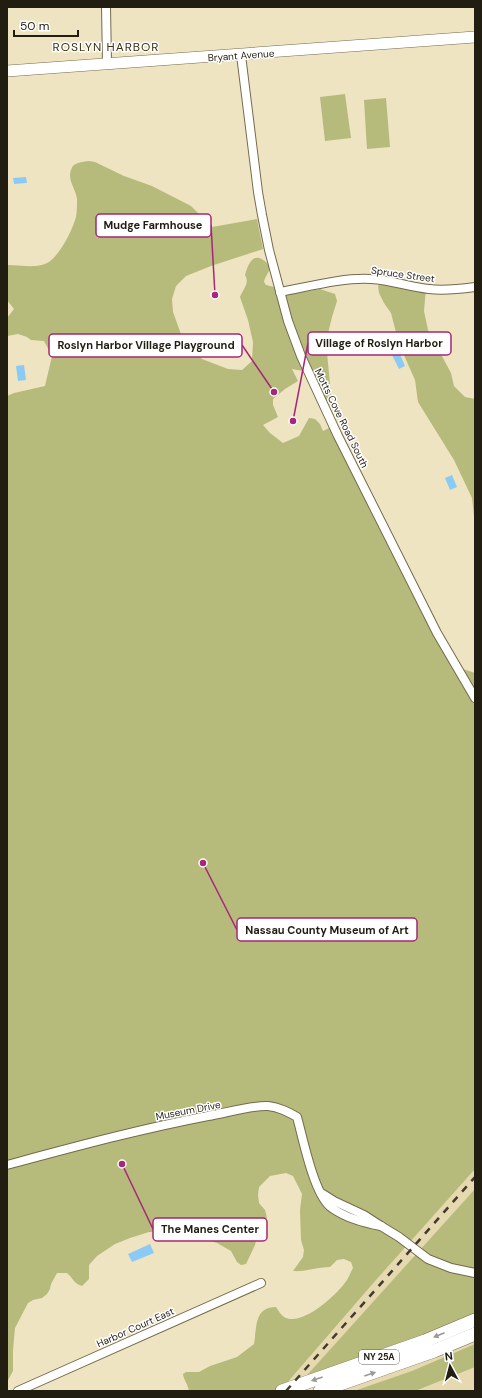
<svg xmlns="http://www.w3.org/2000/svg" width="482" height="1398" font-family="'DM Sans',sans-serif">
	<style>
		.built { fill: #e6d8af }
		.green { fill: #b6ba7b }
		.water { fill: #8bcaf4 }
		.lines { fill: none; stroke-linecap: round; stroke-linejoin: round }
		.minor-casing { stroke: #746a4c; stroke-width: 10 }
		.secondary-casing { stroke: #746a4c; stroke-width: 12 }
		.primary-casing { stroke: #746a4c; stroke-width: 14 }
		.minor { stroke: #fff; stroke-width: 8 }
		.secondary { stroke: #fff; stroke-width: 11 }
		.primary { stroke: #fff; stroke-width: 13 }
		.rail { stroke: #403b2c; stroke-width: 2.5; stroke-dasharray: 7 7; stroke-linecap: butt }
		.oneway { fill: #9b9994 }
		.labels { text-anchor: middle; stroke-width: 3; stroke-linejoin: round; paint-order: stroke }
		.shield { fill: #fff; stroke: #646158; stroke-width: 1 }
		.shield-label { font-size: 9px; font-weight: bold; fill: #211d11 }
		.street-label { font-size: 10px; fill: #211d11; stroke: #fff }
		.quarter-label { font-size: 12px; letter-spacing: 1px; fill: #393013; stroke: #fff }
		.leader { fill: none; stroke: #a62776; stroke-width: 1.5 }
		.callout-dot { fill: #a62776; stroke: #fff; stroke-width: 1.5 }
		.callout { fill: #fff; stroke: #a62776; stroke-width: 1.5 }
		.callout-label { font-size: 11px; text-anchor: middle; font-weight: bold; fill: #211d11 }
	</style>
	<rect width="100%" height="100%" fill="#efe4c2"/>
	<g class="built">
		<path d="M475 1169V1189L422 1248 412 1239Z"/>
		<path d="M403 1249 414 1258 308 1374 290 1380Z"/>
		<path d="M475 1334V1391H334Z"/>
	</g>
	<g class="green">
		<path d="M345 94 351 138 325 141 320 97Z"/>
		<path d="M386 98 390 147 367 149 364 100Z"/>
		<path d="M89 161 95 162 124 176 152 186 191 206 212 227 257 219 263 249 211 266 186 276 176 286 172 299 173 312 182 337 202 359 228 369 242 370 252 361 253 342 248 320 240 297C243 289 250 283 245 275 250 258 256 251 270 266 270 272 265 276 264 282L266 285 298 293 320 289 335 294 337 301 332 317 326 342 331 394 330 400 328 403 324 402 310 376 303 371 292 369 298 381 285 389 273 399V405L278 417 263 425 270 433 283 443 299 436 309 418 315 419 320 424 323 431 329 428 334 430 457 667 475 673V1169L376 1280 280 1391H189C188 1384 184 1381 183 1374L186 1372H199L210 1366 237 1357 254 1344C257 1327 254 1307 276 1307 278 1310 281 1315 284 1317 301 1327 334 1297 344 1284 348 1280 350 1273 353 1268L351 1262 344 1259 337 1260 330 1267C317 1267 306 1272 293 1271L303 1257 304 1250 301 1240 300 1210 302 1194 293 1176 286 1173 270 1176 259 1187 258 1195 259 1203 265 1210 267 1218 259 1228 255 1245 246 1264 241 1265 237 1262 231 1251 217 1243 199 1237H185L161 1232H149L130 1238 115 1244 97 1256 89 1265V1279L82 1286C74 1284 73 1278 67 1273H57L51 1284 50 1289 47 1294 42 1298 33 1300 28 1303 15 1328 13 1350V1371L7 1382V396L14 393 45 386 52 356 44 341 31 340 27 337 18 334 7 336V318L14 309 7 300V265C20 265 38 269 49 262 61 253 72 231 76 217 77 212 77 204 77 199 76 189 67 180 71 170 73 162 82 162 89 161Z"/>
		<path d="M384 280 426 288 424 311 428 330 451 373 454 386 465 397 475 399V525L472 498 454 460 418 402 415 380 399 344 391 313 384 303 379 293 378 286Z"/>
		<path d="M475 1189V1320L301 1384 308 1374Z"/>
		<path d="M475 1344V1367L415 1391H354L412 1371Z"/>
	</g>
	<g class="water">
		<path d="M26 177 27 183 14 184 13 178Z"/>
		<path d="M399 352 405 366 399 369 392 355Z"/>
		<path d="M24 365 26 380 18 381 16 366Z"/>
		<path d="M452 475 457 487 450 490 445 478Z"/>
		<path d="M150 1244 154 1253 132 1262 128 1254Z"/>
	</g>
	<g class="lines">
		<defs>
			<g id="minor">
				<path d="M106 7 107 63"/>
				<path d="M241 55 258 192 262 215 269 250 288 321 301 356 338 436 437 633 475 698"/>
				<path d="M280 292C307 287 345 277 371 279 391 280 410 287 429 289 444 291 460 289 475 287"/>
				<path d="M7 1165C74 1147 140 1129 208 1116 226 1113 252 1105 268 1106 279 1107 288 1112 297 1117 303 1138 314 1196 332 1208 346 1218 364 1223 381 1226"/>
				<path d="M323 1194 334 1201 364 1215 381 1226 399 1237 428 1259 451 1268 475 1273"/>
				<path d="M18 1391 261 1283"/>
			</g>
			<path id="secondary" d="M7 71 475 37"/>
			<g id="primary">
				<path d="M282 1391 425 1341 475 1320"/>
				<path d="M320 1391 434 1351 475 1334"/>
			</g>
		</defs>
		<use href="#minor" class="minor-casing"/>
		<use href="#secondary" class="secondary-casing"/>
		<use href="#primary" class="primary-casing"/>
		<use href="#minor" class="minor"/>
		<use href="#secondary" class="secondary"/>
		<use href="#primary" class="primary"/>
		<path class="rail" d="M286 1391 475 1177"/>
	</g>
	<defs><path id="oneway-solid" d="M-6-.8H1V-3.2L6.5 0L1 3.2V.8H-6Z"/></defs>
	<g class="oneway">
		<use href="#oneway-solid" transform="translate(439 1335) rotate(157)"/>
		<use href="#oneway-solid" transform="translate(370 1374) rotate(-19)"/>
		<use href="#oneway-solid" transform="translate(317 1379) rotate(161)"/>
	</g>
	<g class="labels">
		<rect class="shield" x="359" y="1350" width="40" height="14" rx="3"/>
		<g class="shield-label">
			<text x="379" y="1360">NY 25A</text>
		</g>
		<g class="street-label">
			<text transform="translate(241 55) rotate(-4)" y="4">Bryant Avenue</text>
			<text transform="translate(403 274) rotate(8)" y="4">Spruce Street</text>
			<text transform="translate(342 418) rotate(64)" y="4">Motts Cove Road South</text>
			<text transform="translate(188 1110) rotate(-11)" y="4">Museum Drive</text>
			<text transform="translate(135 1327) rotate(-24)" y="4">Harbor Court East</text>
		</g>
		<g class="quarter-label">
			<text x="106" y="51">ROSLYN HARBOR</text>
		</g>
	</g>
	<path class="leader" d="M215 295L211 225M293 421L308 343M274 392L242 345M203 863L237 930M122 1164L153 1229"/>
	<g class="callout-dot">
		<circle cx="215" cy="295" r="4"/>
		<circle cx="293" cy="421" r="4"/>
		<circle cx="274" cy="392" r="4"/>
		<circle cx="203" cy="863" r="4"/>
		<circle cx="122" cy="1164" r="4"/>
	</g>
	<g class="callout">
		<rect x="96" y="214" width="115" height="23" rx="4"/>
		<rect x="308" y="332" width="143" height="23" rx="4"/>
		<rect x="49" y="334" width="193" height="23" rx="4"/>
		<rect x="237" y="918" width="180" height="23" rx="4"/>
		<rect x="153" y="1218" width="114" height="23" rx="4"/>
	</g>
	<g class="callout-label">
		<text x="153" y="229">Mudge Farmhouse</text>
		<text x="379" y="347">Village of Roslyn Harbor</text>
		<text x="146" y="349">Roslyn Harbor Village Playground</text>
		<text x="327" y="934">Nassau County Museum of Art</text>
		<text x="210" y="1233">The Manes Center</text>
	</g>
	<rect width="482" height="1398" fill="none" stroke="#211d11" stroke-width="16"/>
	<g transform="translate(450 1366) rotate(353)" stroke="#ffffff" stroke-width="3" paint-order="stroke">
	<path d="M0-3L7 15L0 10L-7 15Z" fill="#211d11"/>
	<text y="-6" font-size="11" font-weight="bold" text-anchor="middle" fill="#211d11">N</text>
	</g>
	<path d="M14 30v6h64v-6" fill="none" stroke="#211d11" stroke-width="2"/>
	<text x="20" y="30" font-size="12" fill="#211d11" stroke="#ffffff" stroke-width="3" paint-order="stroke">50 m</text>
</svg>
